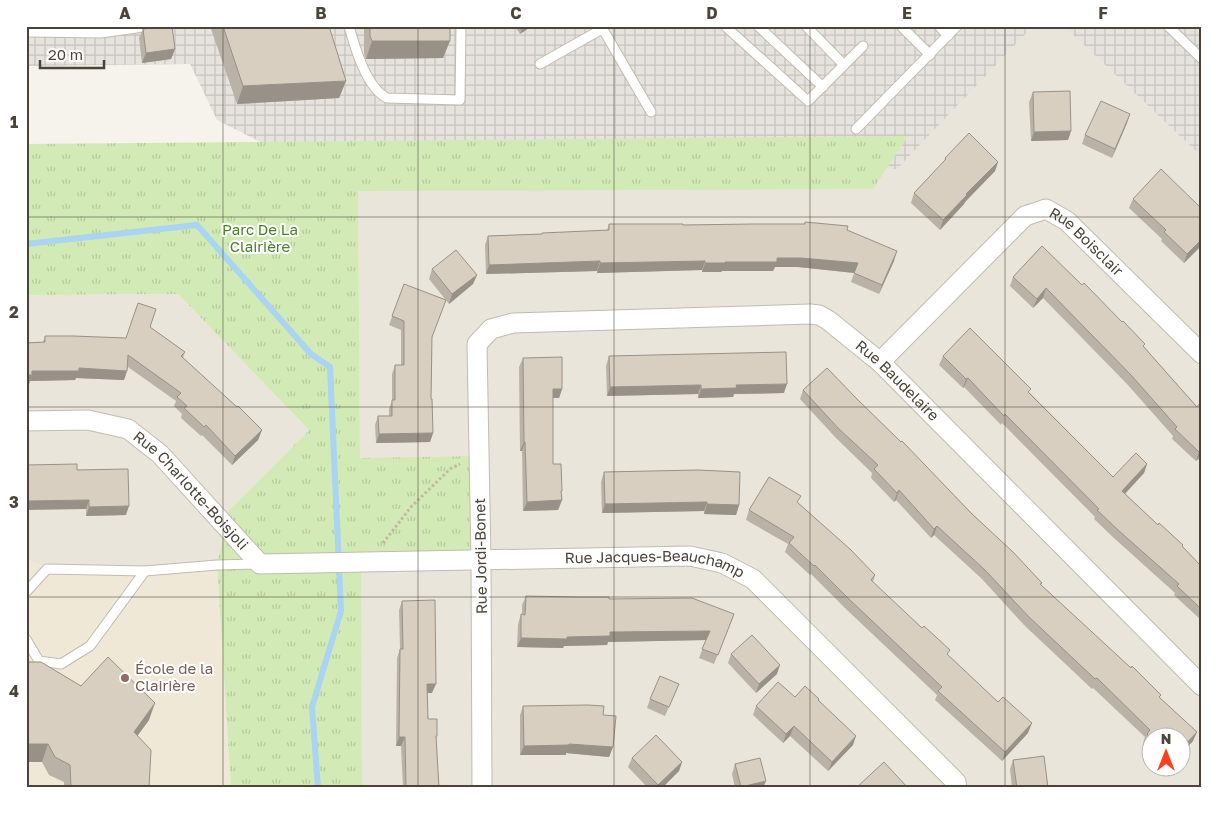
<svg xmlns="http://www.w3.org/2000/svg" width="1228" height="814" font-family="'Golos Text',sans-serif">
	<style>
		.residential { fill: #eae5da; fill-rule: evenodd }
		.industrial { fill: url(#industrial-grid) }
		.education { fill: #efe8d6 }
		.grass { fill: url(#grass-tufts) }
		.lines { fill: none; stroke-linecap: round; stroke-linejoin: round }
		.stream { stroke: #a9d4f2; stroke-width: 6 }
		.service-casing { stroke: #c2bbae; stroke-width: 11 }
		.minor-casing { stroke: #c2bbae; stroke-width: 21 }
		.path { stroke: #c4b79f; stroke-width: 3; stroke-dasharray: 2.5 2.5; stroke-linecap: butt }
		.service { stroke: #fff; stroke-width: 9 }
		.minor { stroke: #fff; stroke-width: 19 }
		.wall { fill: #bab2a6 }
		.shaded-wall { fill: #979187 }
		.building { fill: #d8cfc1; stroke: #979187 }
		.grid { fill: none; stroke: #4b4439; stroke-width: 1; stroke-opacity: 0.55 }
		.education-dot { fill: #8d6e63; stroke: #fff; stroke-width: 2 }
		.labels { text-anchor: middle; stroke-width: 4; stroke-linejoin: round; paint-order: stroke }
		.park-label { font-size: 15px; fill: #4a7f2a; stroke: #fff }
		.street-label { font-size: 15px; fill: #4b4439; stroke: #fff }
		.education-label { font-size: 15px; fill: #785e54; stroke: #fff; text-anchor: start }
		.neatline { fill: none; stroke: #4b4439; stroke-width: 2 }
		.grid-label { font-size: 16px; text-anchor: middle; font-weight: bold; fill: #4b4439 }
	</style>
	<defs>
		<pattern id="industrial-grid" width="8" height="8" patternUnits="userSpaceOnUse" patternTransform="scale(1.25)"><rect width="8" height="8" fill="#e6e2dd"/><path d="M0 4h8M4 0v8" fill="none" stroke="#c7c3be"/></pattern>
		<pattern id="grass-tufts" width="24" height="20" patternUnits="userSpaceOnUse" patternTransform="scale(1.25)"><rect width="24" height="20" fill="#d2eab5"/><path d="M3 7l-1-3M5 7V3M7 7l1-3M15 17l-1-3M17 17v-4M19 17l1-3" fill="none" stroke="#b6ca9c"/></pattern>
	</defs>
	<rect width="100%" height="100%" fill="#f6f3ec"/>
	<g class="residential">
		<path d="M1033 26H1064L1202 157V788H362L358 191 896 169ZM1150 736H1180V766H1150Z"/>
		<path d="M178 294 309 430 229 510 217 565 53 569 26 560V295Z"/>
	</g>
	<g class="industrial">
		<path d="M26 26H1033L897 169 358 191 217 120 190 64 26 66Z"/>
		<path d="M1064 26H1202V157Z"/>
	</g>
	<path class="education" d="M26 560 53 569 217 565 231 788H26Z"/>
	<path class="grass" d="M908 136 873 189 358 191 360 458 479 456 481 560 361 562 362 788H231L217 565 229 510 309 430 178 294 26 295V144Z"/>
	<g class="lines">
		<path class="stream" d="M26 244 197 225 311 354 330 367 341 611 312 707 318 788"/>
		<defs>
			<g id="service">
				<path d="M29 26V32L101 33 150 26"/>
				<path d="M349 26C355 48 366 87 387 98L460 100 461 26"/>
				<path d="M601 26 651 112"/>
				<path d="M725 26 808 101 863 46"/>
				<path d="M758 26 823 87"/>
				<path d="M806 26 844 65"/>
				<path d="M901 26 930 55"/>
				<path d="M939 26 948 36"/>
				<path d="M1168 26 1202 59"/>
				<path d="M540 64 602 29"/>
				<path d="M856 129 957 26"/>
				<path d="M26 592 47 569 145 571 217 565 260 564"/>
				<path d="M26 639 39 661 61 664 90 646 145 571"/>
			</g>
			<g id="minor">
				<path id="s1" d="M880 362 1025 216 1046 209 1067 221 1202 354"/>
				<path id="s2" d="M26 421 88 420 128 429 160 454 260 564 690 556 722 563 753 579 956 782 957 788"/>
				<path id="s3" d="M482 788 481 560 477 344 491 329 513 323 810 314 819 315 828 320 880 362 1202 686"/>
			</g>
		</defs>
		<use href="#service" class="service-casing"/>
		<use href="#minor" class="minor-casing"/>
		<path class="path" d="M383 543 411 507 450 469 460 464"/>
		<use href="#service" class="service"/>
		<use href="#minor" class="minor"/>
	</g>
	<g class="wall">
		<path d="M210 26H329L346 81 339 98 237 104Z"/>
		<path d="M364 26H450L443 58 366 59 364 53Z"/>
		<path d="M515 26H532L520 34Z"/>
		<path d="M143 29 175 49 171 59 142 63 139 38Z"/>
		<path d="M1033 92 1071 131 1068 140 1031 141 1029 102Z"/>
		<path d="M1127 123 1112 158 1082 144 1085 135Z"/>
		<path d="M945 158 998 162 995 171 965 202 964 204 940 230 911 203 914 193 944 162Z"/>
		<path d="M1133 199 1202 245 1184 263 1161 241 1162 239 1129 208Z"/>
		<path d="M805 222 847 230 894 261 879 294 851 282 854 273 798 267H775L773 271H722L721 272H702V270L597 273V271L486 274 485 245 488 236 541 234 607 230 609 224 683 225 804 224Z"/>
		<path d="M1042 246 1144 347 1197 407 1202 405V463L1198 459 1196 461 1172 439 1173 436 1127 384 1043 298 1033 308 1010 286 1013 277Z"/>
		<path d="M432 269 477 275 473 284 449 304 429 279Z"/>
		<path d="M404 284 432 338 431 399 433 433 430 442 376 443 375 425 378 416H389V409L392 401V374L395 365H401V330L389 325Z"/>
		<path d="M150 327 185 352 183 358 262 430 258 440 232 465 202 435 201 436 181 418 182 414 174 406 176 401 128 367 124 380 76 378 75 380 30 381 29 384H26V343L43 342 45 336 126 338Z"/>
		<path d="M609 356 784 393 734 394 733 397 698 398V394L607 396 606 366Z"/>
		<path d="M943 356 1030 393 1113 477 1147 464 1144 473 1125 494 1158 525 1183 545 1182 547 1202 567V621L1174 595 1175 593 1115 539 1094 519 1095 517 1002 423 1001 425 964 387 963 388 939 365Z"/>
		<path d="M523 358 562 389 559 398H553V464L562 491 561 493 562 500 558 510 523 511 522 451H520L519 367Z"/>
		<path d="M803 390 857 399 1042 583 1041 585 1160 698 1193 741 1180 755V736H1150V749L1143 743 1145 737 1093 688 1092 689 1024 625 982 579 934 535 931 538 896 500 894 502 871 478 872 473 836 438 800 399Z"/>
		<path d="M77 470 126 515 86 516V509Z"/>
		<path d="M604 472 739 505 736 515 704 514V511L602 513 601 482Z"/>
		<path d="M798 503 875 575 873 582 1028 733 1002 761 935 700 937 695 847 610 811 574 810 575 785 552 788 544 746 520 749 510Z"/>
		<path d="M526 596 609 599 734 614 714 664 699 658 706 640 608 642 607 645 564 646 563 648 517 647 518 624 521 614H522V605Z"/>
		<path d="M402 601 432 693H427L428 719 437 736 436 740 439 788H403L401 746H396L397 658 400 649 399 610Z"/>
		<path d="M731 654 777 674 756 693 728 663Z"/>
		<path d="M26 662 81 686 149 720 137 736 149 788H64V782L49 775 42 762H26Z"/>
		<path d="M679 684 665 716 647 708 650 699Z"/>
		<path d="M795 697 819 699V700L853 745 828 771 790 736 783 743 753 715 756 706Z"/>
		<path d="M523 706 603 715 613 747 609 757 566 753V755H520V715Z"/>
		<path d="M632 758 682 762 679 771 662 788H648L628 767Z"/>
		<path d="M1013 760 1048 788H1012L1010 769Z"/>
		<path d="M735 764 763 788H735L732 774Z"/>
	</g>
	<g class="shaded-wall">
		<path d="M523 26H532L520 34Z"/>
		<path d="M372 41H450L443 58 366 59Z"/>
		<path d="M175 49 171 59 142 63 146 53Z"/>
		<path d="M346 81 339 98 237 104 243 86Z"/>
		<path d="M1130 114 1127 123 1112 158 1115 149Z"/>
		<path d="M1071 131 1068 140 1031 141 1034 132Z"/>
		<path d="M998 162 995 171 965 202 964 204 940 230 943 220 966 194Z"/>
		<path d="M1202 239V245L1184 263 1187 254Z"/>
		<path d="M897 251 894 261 879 294 882 285Z"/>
		<path d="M777 258H801L858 263 855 273 798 267H775L773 271H722L721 272H702L705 263Z"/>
		<path d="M600 261 597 271 486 274 489 265Z"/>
		<path d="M705 261 702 270 597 273 600 263Z"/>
		<path d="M477 275 473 284 449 304 452 294Z"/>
		<path d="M1046 288 1043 298 1033 308 1037 299Z"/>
		<path d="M79 368 127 371 124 380 76 378 75 380 30 381 29 384H26V375L32 371Z"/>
		<path d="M968 378 964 387 963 388 966 379Z"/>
		<path d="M787 384 784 393 734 394 733 397 698 398 701 389 736 385Z"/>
		<path d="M701 385 698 394 607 396 610 387Z"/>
		<path d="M553 389H562L559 398H550Z"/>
		<path d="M262 430 258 440 232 465 235 456Z"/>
		<path d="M433 433 430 442 376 443 379 434Z"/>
		<path d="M524 442H525L522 451H520Z"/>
		<path d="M1201 450 1198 459 1196 461 1199 452Z"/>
		<path d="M1147 464 1144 473 1119 500 1122 491Z"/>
		<path d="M899 490 896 500 894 502 897 493Z"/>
		<path d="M89 500 86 509 26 510V501Z"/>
		<path d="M562 500 558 510 523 511 527 502Z"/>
		<path d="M707 502 704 511 602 513 605 504Z"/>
		<path d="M707 504 739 505 736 515 704 514Z"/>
		<path d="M129 506 126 515 86 516 89 507Z"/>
		<path d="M937 526 934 535 931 538 934 529Z"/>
		<path d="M710 631 706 640 608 642 607 645 564 646 563 648 517 647 521 638 567 637 610 632Z"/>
		<path d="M780 665 777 674 756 693 759 684Z"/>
		<path d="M427 684H436L432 693H424Z"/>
		<path d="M155 703 149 720 127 750 134 732Z"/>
		<path d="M1032 723 1028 733 1002 761 1005 752Z"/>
		<path d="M794 726 790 736 783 743 786 734Z"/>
		<path d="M1197 732 1193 741 1180 755V750Z"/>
		<path d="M856 736 853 745 828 771 832 762Z"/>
		<path d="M399 737H405L401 746H396Z"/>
		<path d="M26 744H48L42 762H26Z"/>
		<path d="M569 744 613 747 609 757 566 753V755H520L524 746Z"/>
		<path d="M682 762 679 771 662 788H657L658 785Z"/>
		<path d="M766 781 763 788H740L741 787Z"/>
	</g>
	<g class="building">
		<path d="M166 26H172L175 49 146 53 143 29Z"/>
		<path d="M223 26H329L346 81 243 86Z"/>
		<path d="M370 26H450V41H372L370 36Z"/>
		<path d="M1070 91 1071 131 1034 132 1033 92Z"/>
		<path d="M1101 101 1130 114 1115 149 1085 135Z"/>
		<path d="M969 133 998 162 966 194 967 195 943 220 914 193 946 159 945 158Z"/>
		<path d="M1161 169 1202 209V239L1187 254 1164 232 1166 230 1133 199Z"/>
		<path d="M805 222 848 226 847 230 897 251 882 285 854 273 858 263 801 258H777V262H725V263H705V261L600 263V261L489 265 488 236 542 234V233L609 230V224H683V225L753 224H805Z"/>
		<path d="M1042 246 1082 285 1084 283 1122 322 1123 321 1145 344 1143 346 1197 407 1200 403 1202 405V450H1201L1199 452 1175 429 1177 427 1131 375 1046 288 1037 299 1013 277Z"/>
		<path d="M456 250 477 275 452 294 432 269Z"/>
		<path d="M404 284 446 300 432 337 431 399H432L433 433 379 434 378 416H392V400H395V365H404V321L392 316Z"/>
		<path d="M138 303 156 309 150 327 185 352 181 356 237 407 238 406 262 430 235 456 206 425 204 427 184 408 187 406 177 397 181 393 128 355 127 371 79 368V371H32V375H26V343L45 342V336H73L126 338Z"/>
		<path d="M970 328 1031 389 1028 392 1113 477 1136 453 1147 464 1122 491 1158 525 1159 523 1183 545 1182 546 1202 567V609L1200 607V608L1177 586 1179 584 1118 530 1097 510 1099 509 1005 414 1004 416 968 378 966 379 943 356Z"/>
		<path d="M786 352 787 384 736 385 737 388 701 389V385L610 387 609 356Z"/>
		<path d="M562 357V389H553V464H561L562 491H561L562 500 527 502 525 442H524L523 358Z"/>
		<path d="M827 368 857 399 901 442 902 441 972 514 1013 552 1042 583 1040 584 1131 668 1132 666 1161 695 1159 697 1197 732 1180 750V736L1150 737 1147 734 1150 730 1097 678 1095 679 1028 616 985 570 937 526 934 529 899 490 897 493 874 469 878 465 839 429 803 390Z"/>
		<path d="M77 464V470L128 469 129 506 89 507V500L26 501V465Z"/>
		<path d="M698 470 740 472 739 505 707 504V502L605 504 604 472Z"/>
		<path d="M769 477 801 496 797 502 851 550 875 575 871 580 922 628 924 626 950 650 947 654 998 702 1003 697 1032 723 1005 752 938 691 942 687 850 600 815 565 814 566 789 543 794 537 749 510Z"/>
		<path d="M526 596 579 597H609V599L692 598 734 614 718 655 702 649 710 631 610 632V636L567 637V639L521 638V614L525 615Z"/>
		<path d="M435 600 436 684H427L428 719H437V736H436L439 788H406L405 737H399L400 649H403L402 601Z"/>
		<path d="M752 635 780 665 759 684 731 654Z"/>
		<path d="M108 657 155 703 134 732 151 750 149 788H71L70 765 55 757 48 744H26V662H41L81 686Z"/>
		<path d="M660 676 679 684 669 707 650 699Z"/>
		<path d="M778 682 795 697 805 686 819 699 818 700 856 736 832 762 794 726 786 734 756 706Z"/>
		<path d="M588 705 604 706 603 715 616 716 613 747 569 744V745L524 746 523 706Z"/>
		<path d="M656 735 682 762 658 785 632 758Z"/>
		<path d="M1044 756 1048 788H1017L1013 760Z"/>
		<path d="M760 758 766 781 741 787 735 764Z"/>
		<path d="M884 762 908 788H857V787Z"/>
	</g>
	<path class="grid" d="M223 26V788M418 26V788M614 26V788M810 26V788M1005 26V788M26 217H1202M26 407H1202M26 597H1202"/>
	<circle class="education-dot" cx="125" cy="678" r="5"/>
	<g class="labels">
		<g class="park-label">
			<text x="260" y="235">Parc De La<tspan x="260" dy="17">Clairière</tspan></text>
		</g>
		<g class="street-label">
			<text dy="5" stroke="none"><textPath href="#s1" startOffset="280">Rue Boisclair</textPath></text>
			<text dy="5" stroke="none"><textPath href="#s3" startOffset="896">Rue Baudelaire</textPath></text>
			<text dy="5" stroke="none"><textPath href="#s2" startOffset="191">Rue Charlotte-Boisjoli</textPath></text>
			<text transform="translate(481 556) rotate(-91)" y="5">Rue Jordi-Bonet</text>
			<text dy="5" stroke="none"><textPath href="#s2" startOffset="688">Rue Jacques-Beauchamp</textPath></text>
		</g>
		<g class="education-label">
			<text x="135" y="674">École de la<tspan x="135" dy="17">Clairière</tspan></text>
		</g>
	</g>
	<rect width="1228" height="814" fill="none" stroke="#ffffff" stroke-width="55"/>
	<g transform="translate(1166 752)"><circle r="24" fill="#ffffff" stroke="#b7b4b0"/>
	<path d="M0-4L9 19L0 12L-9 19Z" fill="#fc3f1d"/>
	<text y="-8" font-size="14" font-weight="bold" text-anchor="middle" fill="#4b4439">N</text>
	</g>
	<path d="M40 60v8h64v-8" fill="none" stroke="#4b4439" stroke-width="2.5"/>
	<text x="48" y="60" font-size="15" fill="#4b4439" stroke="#ffffff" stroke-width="4" paint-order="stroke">20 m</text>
	<rect x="28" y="28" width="1172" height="758" class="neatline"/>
	<g class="grid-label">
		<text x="125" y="19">A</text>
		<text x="321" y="19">B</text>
		<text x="516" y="19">C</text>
		<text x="712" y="19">D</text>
		<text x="907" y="19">E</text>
		<text x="1103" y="19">F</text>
		<text x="14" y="128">1</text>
		<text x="14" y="318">2</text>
		<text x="14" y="508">3</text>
		<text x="14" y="697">4</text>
	</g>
</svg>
